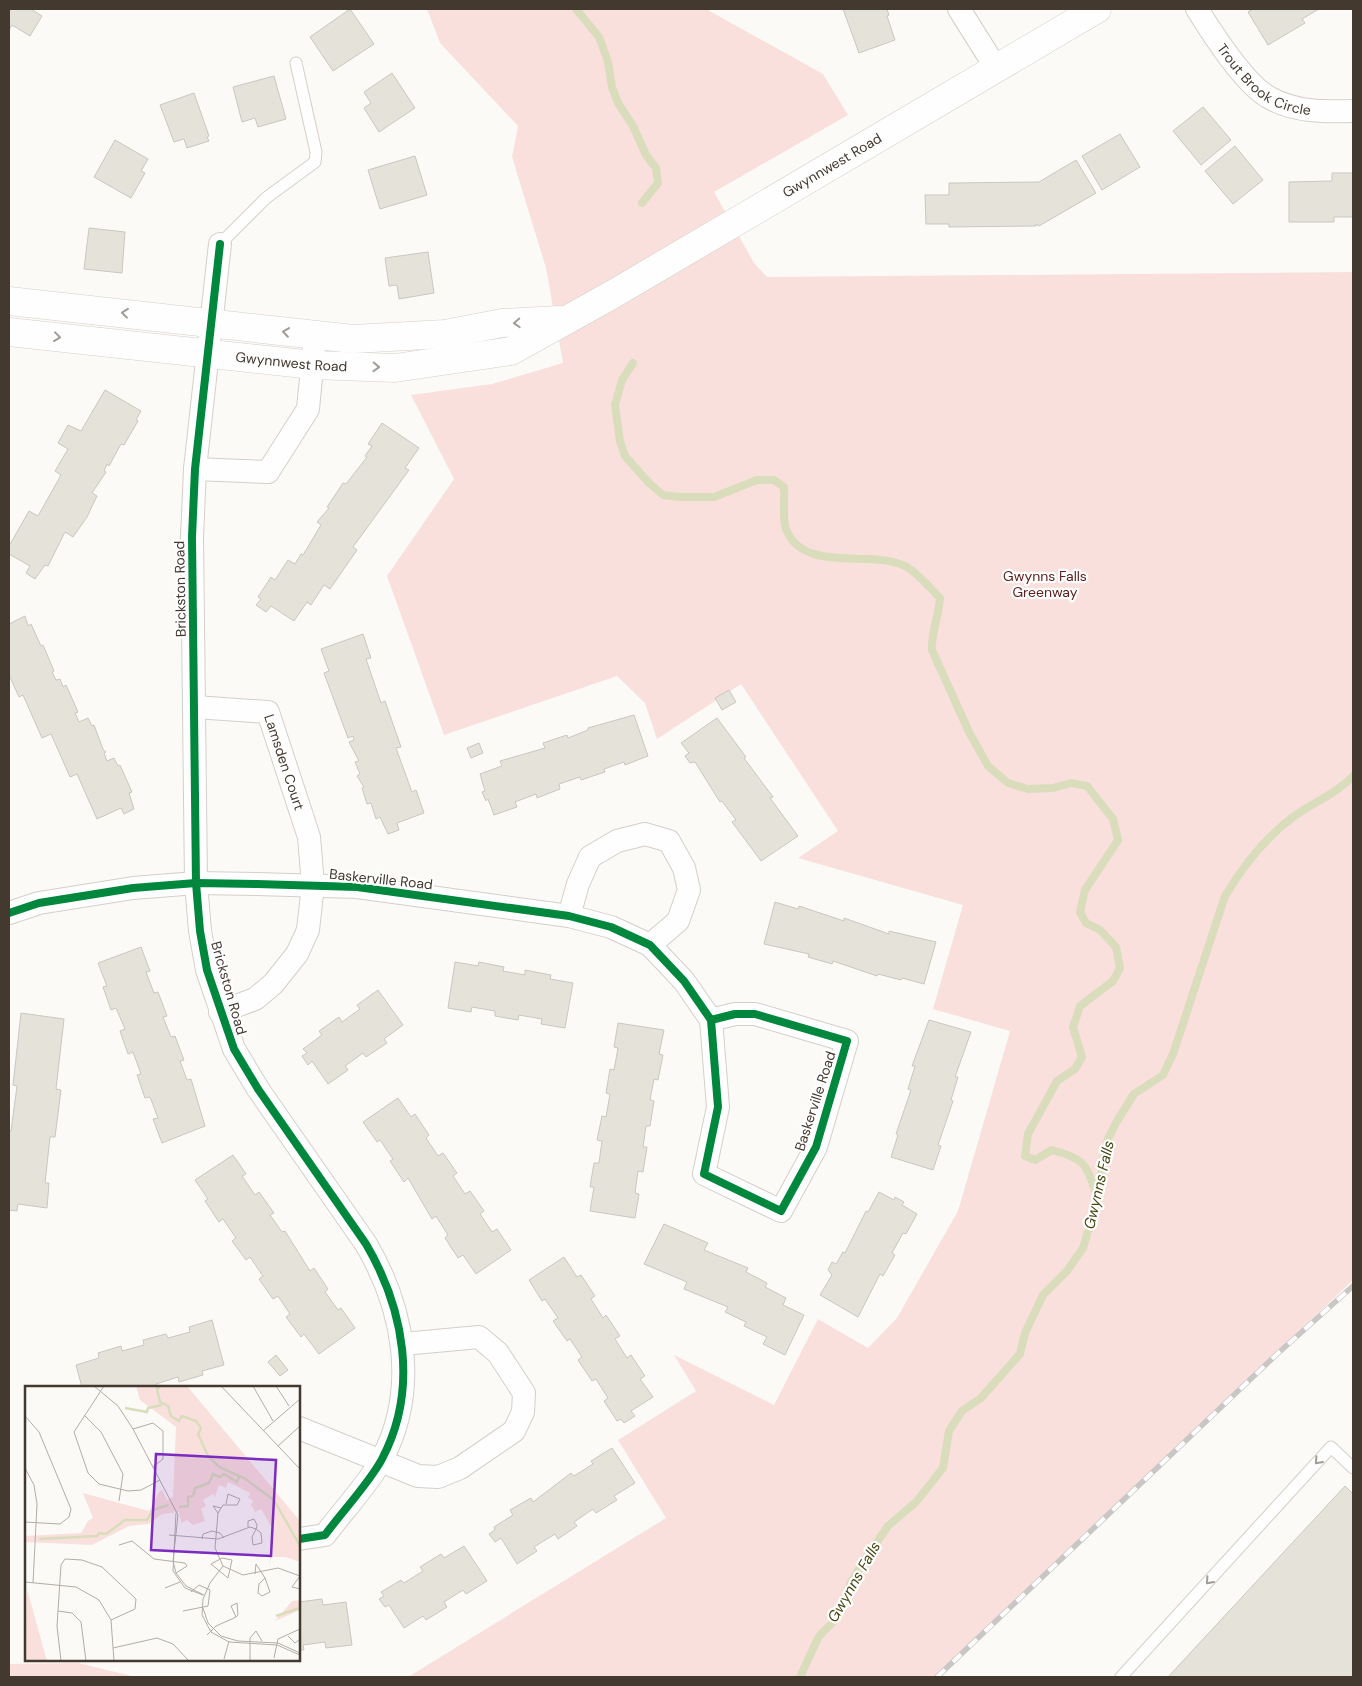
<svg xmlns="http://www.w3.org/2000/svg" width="1362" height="1686" font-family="'DM Sans',sans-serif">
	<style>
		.green { fill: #f9e0dc }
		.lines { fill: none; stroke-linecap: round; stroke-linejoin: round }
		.stream { stroke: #d9ddbb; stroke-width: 8 }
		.building { fill: #e5e2da; stroke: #cac7c1 }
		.service-casing { stroke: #d4cfc9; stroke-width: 13 }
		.minor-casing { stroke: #d4cfc9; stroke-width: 24 }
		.tertiary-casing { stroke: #d4cfc9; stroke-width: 29 }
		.service { stroke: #fffefe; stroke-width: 11 }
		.minor { stroke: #fffefe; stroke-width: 22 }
		.tertiary { stroke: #fffefe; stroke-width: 28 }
		.rail-casing { stroke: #c8c7c5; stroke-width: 5.5 }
		.rail { stroke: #fff; stroke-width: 4; stroke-dasharray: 11; stroke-linecap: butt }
		.cycleway-casing { stroke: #fff; stroke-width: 11 }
		.cycleway { stroke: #00873e; stroke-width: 8 }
		.oneway { stroke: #a19c96 }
		.labels { text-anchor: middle; stroke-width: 4.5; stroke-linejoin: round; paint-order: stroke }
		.street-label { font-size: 14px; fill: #43392f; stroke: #fff }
		.park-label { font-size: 14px; fill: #60201d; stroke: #fff }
		.water-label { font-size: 15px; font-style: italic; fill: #454913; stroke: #fff }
		.inset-river { fill: none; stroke: #d9ddbb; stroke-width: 2.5 }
		.inset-road { fill: none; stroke: #b2ada7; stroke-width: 1 }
		.view { fill: #7b2cbf; fill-opacity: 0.15; stroke: #7b2cbf; stroke-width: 2.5 }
		.inset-edge { fill: none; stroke: #43392f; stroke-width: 2.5 }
	</style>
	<rect width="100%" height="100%" fill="#fcfaf7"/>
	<g class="green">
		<path d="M427 9H706L823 74 848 115 714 192 754 263 767 277 1353 272V1280L935 1677H408L666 1518 618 1440 696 1391 674 1355 774 1405 818 1319 868 1348 897 1318 958 1211 1010 1031 933 1009 963 905 798 858 838 831 741 684 657 739 645 703 617 676 444 735 387 576 454 479 411 395 492 384 563 363 546 268 512 157 518 126 440 43Z"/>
		<path d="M78 1663 136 1677H9V1664Z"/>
	</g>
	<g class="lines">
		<g class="stream">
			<path d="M576 9 599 37 608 62 612 87 618 103 633 126 646 155 656 168 658 183 642 203"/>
			<path d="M633 363 622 380 615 405 620 441 625 456 649 483 663 495 679 497H714L757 480H774L784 487C785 499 782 518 786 529 803 574 871 549 905 566 918 573 930 588 940 598 939 616 931 632 932 650L969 732 988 766 1008 783 1028 789 1053 788 1071 783 1087 786 1113 819 1118 840 1085 890 1080 912 1086 923 1100 930 1116 947 1120 968 1113 981 1080 1006 1073 1027 1082 1057 1075 1069 1057 1081 1028 1134 1025 1156 1035 1160 1052 1150C1089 1160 1086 1166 1098 1199"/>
			<path d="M800 1677 819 1636 836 1619 851 1582 865 1559 888 1526 916 1502 943 1468 949 1431 962 1411 981 1398 1020 1354 1025 1333 1043 1295 1067 1271 1083 1248 1101 1188 1102 1164 1108 1139 1117 1121 1134 1094 1163 1075 1173 1054 1225 896C1243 866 1265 838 1293 817 1313 802 1335 795 1353 776"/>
		</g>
	</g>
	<g class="building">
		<path d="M9 9H31L42 16 30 36 12 25 9 30Z"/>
		<path d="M350 9 374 44 333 71 310 37Z"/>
		<path d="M843 9H887L889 15 887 16 895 40 859 53Z"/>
		<path d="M1253 9H1319L1302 19 1305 23 1268 45 1248 12Z"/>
		<path d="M392 73 415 108 379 132 364 108 371 103 364 92Z"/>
		<path d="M274 76 286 119 258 127 255 118 242 122 233 87Z"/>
		<path d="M194 93 209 136 207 137 209 141 187 148 184 139 174 142 160 105Z"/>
		<path d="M1203 107 1231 140 1201 165 1173 131Z"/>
		<path d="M1120 134 1140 167 1102 190 1082 156Z"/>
		<path d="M115 140 148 159 141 171 145 173 131 198 94 177Z"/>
		<path d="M1235 146 1263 180 1233 204 1205 171Z"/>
		<path d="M415 156 427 195 380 209 368 170Z"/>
		<path d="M1076 160 1096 193 1039 226 1036 224V226L949 227V224H926L925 195H949V183L1039 182Z"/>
		<path d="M1332 173H1353V217H1334V222H1289V182L1332 181Z"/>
		<path d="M89 228 125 232 122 273 84 269Z"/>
		<path d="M428 252 434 293 399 299 397 285 389 286 385 258Z"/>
		<path d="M105 390 141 411 136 420 138 421 124 445 121 444 109 466 107 464 104 471 106 472 92 493 97 496 87 517 73 537 65 532 48 566 45 565 35 579 26 573 30 566 9 554V546L29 511 38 516 61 475 55 471 68 449 58 443 68 425 81 431Z"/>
		<path d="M382 423 419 448 405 468 409 470 353 547 357 550 330 589 324 585 311 605 307 602 294 621 271 606 266 612 256 605 261 599 258 597 271 577 275 580 288 560 295 564 301 554 303 555 321 525 317 522 329 508 327 507 343 483 346 484 367 457 365 456 372 446 368 444Z"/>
		<path d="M25 616 28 626 31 624 41 646 43 645 54 671 52 672 56 680 60 679 63 687 66 685 78 712 75 713 79 722 88 718 92 726 94 725 103 749 106 752 104 753 107 761 114 758 118 766 120 765 132 792 129 793 134 809 124 814 121 808 97 819 77 774 70 777 51 734 42 738 23 695 19 697 9 675V624Z"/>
		<path d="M363 634 371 658 366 659 381 703 385 701 401 747 396 748 412 792 416 790 424 813 397 823 399 830 388 834 380 817 376 819 371 803 367 804 362 788 364 787 357 776 360 774 355 762 359 761 349 742 354 740 353 736 348 738 324 673 329 671 321 649Z"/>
		<path d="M729 690 736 702 722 710 715 698Z"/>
		<path d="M634 715 648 756 625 765 624 762 604 769 605 772 581 780 580 777 559 784 560 789 537 798 536 794 515 802 517 807 494 815 488 799 486 801 482 792 485 791 480 774 502 766 500 761 545 748 543 743 567 735 568 738 588 730V728Z"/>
		<path d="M717 718 746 757 744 758 773 797 770 798 798 836 761 861 732 822 736 820 722 801 720 802 695 762 690 763 685 756 689 753 681 743Z"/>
		<path d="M479 743 483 753 471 758 467 748Z"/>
		<path d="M775 902 798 909 799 906 844 921V918L889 934V931L936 942 924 984 902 978 901 980 878 974 877 976 833 961 832 964 808 957 809 954 764 944Z"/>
		<path d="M141 947 150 971 146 972 154 993 158 992 167 1016 163 1017 171 1037 175 1036 184 1060 180 1061 187 1080 191 1079 205 1126 162 1143 153 1119 158 1118 150 1097 145 1098 137 1075 141 1074 133 1052 128 1054 120 1031 125 1029 116 1008 111 1010 103 987 107 986 98 963Z"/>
		<path d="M455 962 478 966 479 962 504 967 503 971 525 975V970L551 975 550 979 573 983 565 1028 541 1024 542 1019 519 1015 518 1020 495 1016V1011L472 1007 471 1012 448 1008Z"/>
		<path d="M378 990 403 1025 384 1039 387 1043 366 1057 363 1053 345 1066 348 1070 328 1084 312 1061 308 1065 302 1056 307 1053 303 1049 322 1035 319 1031 339 1017 342 1022 360 1009 357 1005Z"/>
		<path d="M21 1013 64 1019 56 1089 61 1090 55 1137H50L45 1183H49L47 1208 18 1204 17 1211 9 1210V1131H11L17 1086 13 1085Z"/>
		<path d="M929 1020 971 1032 955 1077H958L951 1100 953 1101 938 1145 941 1146 933 1170 891 1157 898 1135 896 1134 911 1090 908 1089 915 1066H912Z"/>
		<path d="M618 1023 664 1030 659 1054 663 1055 658 1080 654 1079 650 1100 654 1101 650 1126H646L643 1147H647L643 1172 638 1171 635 1193 639 1194 635 1218 590 1211 594 1187H590L594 1163H599L602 1141 597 1140 602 1116 606 1117 610 1094 606 1093 610 1069 614 1070 618 1048 614 1047Z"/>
		<path d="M398 1098 411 1117 415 1114 429 1135 426 1138 438 1156 443 1153 457 1173 453 1176 465 1194 470 1191 484 1211 480 1214 492 1232 497 1229 511 1250 476 1274 463 1255 458 1258 445 1238 448 1235 436 1216 432 1219 408 1178 404 1182 390 1161 393 1159 380 1140 377 1142 363 1122Z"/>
		<path d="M233 1155 246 1174 242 1176 255 1195 259 1192 274 1213 270 1215 282 1232 285 1231 310 1271 314 1268 328 1289 325 1292 338 1310 341 1308 355 1328 319 1354 304 1334 301 1337 286 1317 290 1314 278 1296 273 1299 259 1279 263 1276 250 1257 246 1260 232 1241 236 1238 223 1219 219 1222 205 1201 208 1199 195 1180Z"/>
		<path d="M879 1192 894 1200 895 1197 904 1202 902 1205 917 1214 906 1234 903 1233 892 1253 895 1255 883 1276 880 1274 858 1317 820 1295 832 1275 828 1270 832 1262 836 1264 843 1252 845 1253 866 1211 868 1212Z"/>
		<path d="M664 1224 708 1243 704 1250 748 1268 746 1272 767 1283 765 1287 786 1298 783 1305 804 1315 785 1355 763 1344 767 1337 744 1326 746 1322 725 1312 728 1307 684 1289 687 1282 644 1264Z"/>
		<path d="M564 1257 577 1277 581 1275 595 1296 591 1299 603 1318 606 1315 620 1336 615 1339 627 1358 631 1355 645 1376 640 1379 653 1397 631 1411 635 1416 624 1423 621 1419 617 1421 604 1401 608 1398 596 1379 592 1381 578 1360 582 1357 570 1339 567 1341 553 1321 558 1318 545 1299 542 1301 529 1280Z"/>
		<path d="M212 1320 224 1365 202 1371 203 1375 179 1382 178 1377 156 1384 158 1387H82L76 1365 99 1358 98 1353 121 1346 122 1351 144 1345 143 1340 166 1334 168 1338 190 1332 189 1327Z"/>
		<path d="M276 1355 288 1370 280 1376 268 1362Z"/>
		<path d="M612 1448 635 1483 614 1496 617 1500 596 1513 593 1509 574 1522 577 1526 558 1539 555 1534 534 1547 537 1551 517 1564 501 1538 495 1542 489 1534 495 1530 494 1527 513 1515 510 1510 531 1498 533 1502 571 1473 574 1476 593 1464 591 1461Z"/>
		<path d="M1345 1486 1353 1494V1677H1168Z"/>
		<path d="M464 1546 487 1581 466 1594 463 1590 444 1602 447 1607 426 1620 423 1616 404 1628 389 1605 385 1607 379 1599 384 1596 381 1592 401 1580 404 1583 423 1571 420 1567 441 1554 444 1558Z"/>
		<path d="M322 1599 323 1605 346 1602 352 1645 326 1648 325 1642 303 1645 304 1650H299V1602Z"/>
	</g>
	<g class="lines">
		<defs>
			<g id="service">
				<path d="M220 244 266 198 315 162 316 152 296 63"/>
				<path d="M1121 1677 1331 1447 1353 1468"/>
			</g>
			<g id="minor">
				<path d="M959 9 996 68"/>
				<path id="s1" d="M1197 9C1212 33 1245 85 1270 98 1295 112 1325 112 1353 111"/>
				<path d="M220 244 195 469 192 537 196 883 200 931 207 970 234 1049 258 1089 366 1244C404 1309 419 1389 382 1459 370 1482 341 1513 325 1535L299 1539"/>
				<path d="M195 469 268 472 308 409 315 336"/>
				<path id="s2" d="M195 707 268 712 309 837 313 885 308 930 297 954 273 984 255 999 220 1012"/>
				<path d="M9 913 39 903 133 888 196 883 257 884 357 887 569 916 611 927 650 945 684 981 711 1020 718 1107 704 1174 781 1211 816 1147 847 1041 755 1014H735L711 1020"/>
				<path d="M569 916 578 884 590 857 617 841 645 834 669 841 684 868 689 890 678 921 650 945"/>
				<path d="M299 1428 418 1476 438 1477 460 1468 514 1431 523 1412 524 1393 498 1353 479 1337 403 1344"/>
			</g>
			<g id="tertiary">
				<path d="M9 301 353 339 445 334 502 323 559 320"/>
				<path id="s3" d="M9 332 313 365 395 368 511 351 615 293 1097 9"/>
			</g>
		</defs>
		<use href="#service" class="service-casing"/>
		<use href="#minor" class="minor-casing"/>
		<use href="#tertiary" class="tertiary-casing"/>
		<use href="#service" class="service"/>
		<use href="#minor" class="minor"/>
		<use href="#tertiary" class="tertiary"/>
		<defs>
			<path id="rail" d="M937 1677 1276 1355 1353 1286"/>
		</defs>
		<use href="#rail" class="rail-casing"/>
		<use href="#rail" class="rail"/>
		<defs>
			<g id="cycleway">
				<path d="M220 244 195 469 192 537 196 883 200 931 207 970 234 1049 258 1089 366 1244C404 1309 419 1389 382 1459 370 1482 341 1513 325 1535L299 1539"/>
				<path d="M9 913 39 903 133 888 196 883 257 884 357 887 569 916 611 927 650 945 684 981 711 1020 718 1107 704 1174 781 1211 816 1147 847 1041 755 1014H735L711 1020"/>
			</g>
		</defs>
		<use href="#cycleway" class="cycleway-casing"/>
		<use href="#cycleway" class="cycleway"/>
	</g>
	<defs><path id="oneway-chevron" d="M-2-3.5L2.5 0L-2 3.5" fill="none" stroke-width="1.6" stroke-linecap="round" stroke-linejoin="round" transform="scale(1.25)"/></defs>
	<g class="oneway">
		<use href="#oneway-chevron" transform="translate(125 313) rotate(-174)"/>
		<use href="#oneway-chevron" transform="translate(517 323) rotate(177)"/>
		<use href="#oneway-chevron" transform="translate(286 332) rotate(-172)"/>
		<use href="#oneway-chevron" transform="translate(57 337) rotate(7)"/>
		<use href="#oneway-chevron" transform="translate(376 367) rotate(2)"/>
		<use href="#oneway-chevron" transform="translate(1318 1461) rotate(132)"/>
		<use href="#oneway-chevron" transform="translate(1209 1581) rotate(132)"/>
	</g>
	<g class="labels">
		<g class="street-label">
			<text dy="5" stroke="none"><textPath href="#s1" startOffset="101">Trout Brook Circle</textPath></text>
			<text dy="5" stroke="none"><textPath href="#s3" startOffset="876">Gwynnwest Road</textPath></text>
			<text dy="5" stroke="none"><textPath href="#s3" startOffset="284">Gwynnwest Road</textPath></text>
			<text transform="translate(180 589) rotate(-91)" y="5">Brickston Road</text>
			<text dy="5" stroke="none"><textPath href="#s2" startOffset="126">Lamsden Court</textPath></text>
			<text transform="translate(381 879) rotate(6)" y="5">Baskerville Road</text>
			<text transform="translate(229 988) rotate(74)" y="5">Brickston Road</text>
			<text transform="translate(815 1101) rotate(-72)" y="5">Baskerville Road</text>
		</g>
		<g class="park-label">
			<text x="1045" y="581">Gwynns Falls<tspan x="1045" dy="16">Greenway</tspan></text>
		</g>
		<g class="water-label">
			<text transform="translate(1099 1185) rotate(-77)" y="5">Gwynns Falls</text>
			<text transform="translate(854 1582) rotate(-60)" y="5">Gwynns Falls</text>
		</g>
	</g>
	<g transform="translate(25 1386)">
		<rect width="275" height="275" fill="#fcfaf7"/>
		<path d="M111 0H162L275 135V176L260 171H246L244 182 247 142 236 123 230 126 227 120 225 121 228 115 223 111 225 107 203 96 201 102 194 99 190 111 188 108 178 114 181 120 176 123 180 135 168 139 162 134 156 137 154 126 137 128 124 138 104 140 67 159 0 156V150L56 147 63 135 68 132 58 107 124 125 134 106 137 104 142 114 148 111 151 41 115 14ZM2 203 22 275H0ZM275 214V224L250 235 267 215Z" fill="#f9e0dc"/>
		<path class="inset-river" d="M135 0 132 3 135 16 143 20 146 30 154 35 157 30 171 35 176 42 173 48 183 70 194 81 219 92 249 114 275 160M100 22 122 26 123 22 137 19M154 121 163 120V111L168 110 170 102 184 97 188 88 195 91 199 88 212 96 214 91M14 153 72 150 74 147 81 148 100 134H122L128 124 143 119M251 230 275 222"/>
		<path class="inset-road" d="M69 0 93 20 108 43 153 129 148 175 151 187 161 200 179 209M79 0 49 46 63 87 74 98 103 105 116 104 135 94M196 0 275 83M228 0 248 35M251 0 264 20M59 29 76 46 98 88 94 115M0 30 14 46 46 123 44 131 35 138 0 136M108 43 128 37 138 45V73L128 81M238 45 275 13M253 60 275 40M0 82 9 99 12 118 8 197M201 118 203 108 215 113 212 119H198L193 127 190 162 198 180 218 189 253 182 275 190M151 127 148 185 160 202 178 209M193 127 188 120 196 122M144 149 193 153 225 141 231 143 236 147 237 157 228 159 227 151 231 143 232 140V139L229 133 223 135V141M177 153 178 148 187 145 195 147 199 152M94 159 107 155 129 173 160 177 162 180 151 187M197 172 207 174 203 192 186 178ZM198 180 185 197 178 213 177 229 186 246 204 256 252 259 275 269M230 188 231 178 240 192 234 198 233 207 237 210 245 206 240 192M275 190 267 201 275 203M0 196 51 201 74 214 86 234 89 275M140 202 155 196M178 222 183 237 196 250 213 255 253 257 275 267M33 225 47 227 56 236 61 275M158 225 183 220 185 204 174 199 166 206M182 249 191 240 209 232 211 231 213 229 212 217 206 220 211 231M263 250 270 257 275 253M88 262 132 252 148 258 164 275M249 272 253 253 275 243M199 273 204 255M36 275 32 240 36 179 40 173 57 174 77 181 111 213 110 223 86 234M225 275V252L231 245 237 255"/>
		<path class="view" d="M131 68 251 74 246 170 126 164Z"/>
		<rect width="275" height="275" class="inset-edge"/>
	</g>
	<rect width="1362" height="1686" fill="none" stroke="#43392f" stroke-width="20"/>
</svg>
